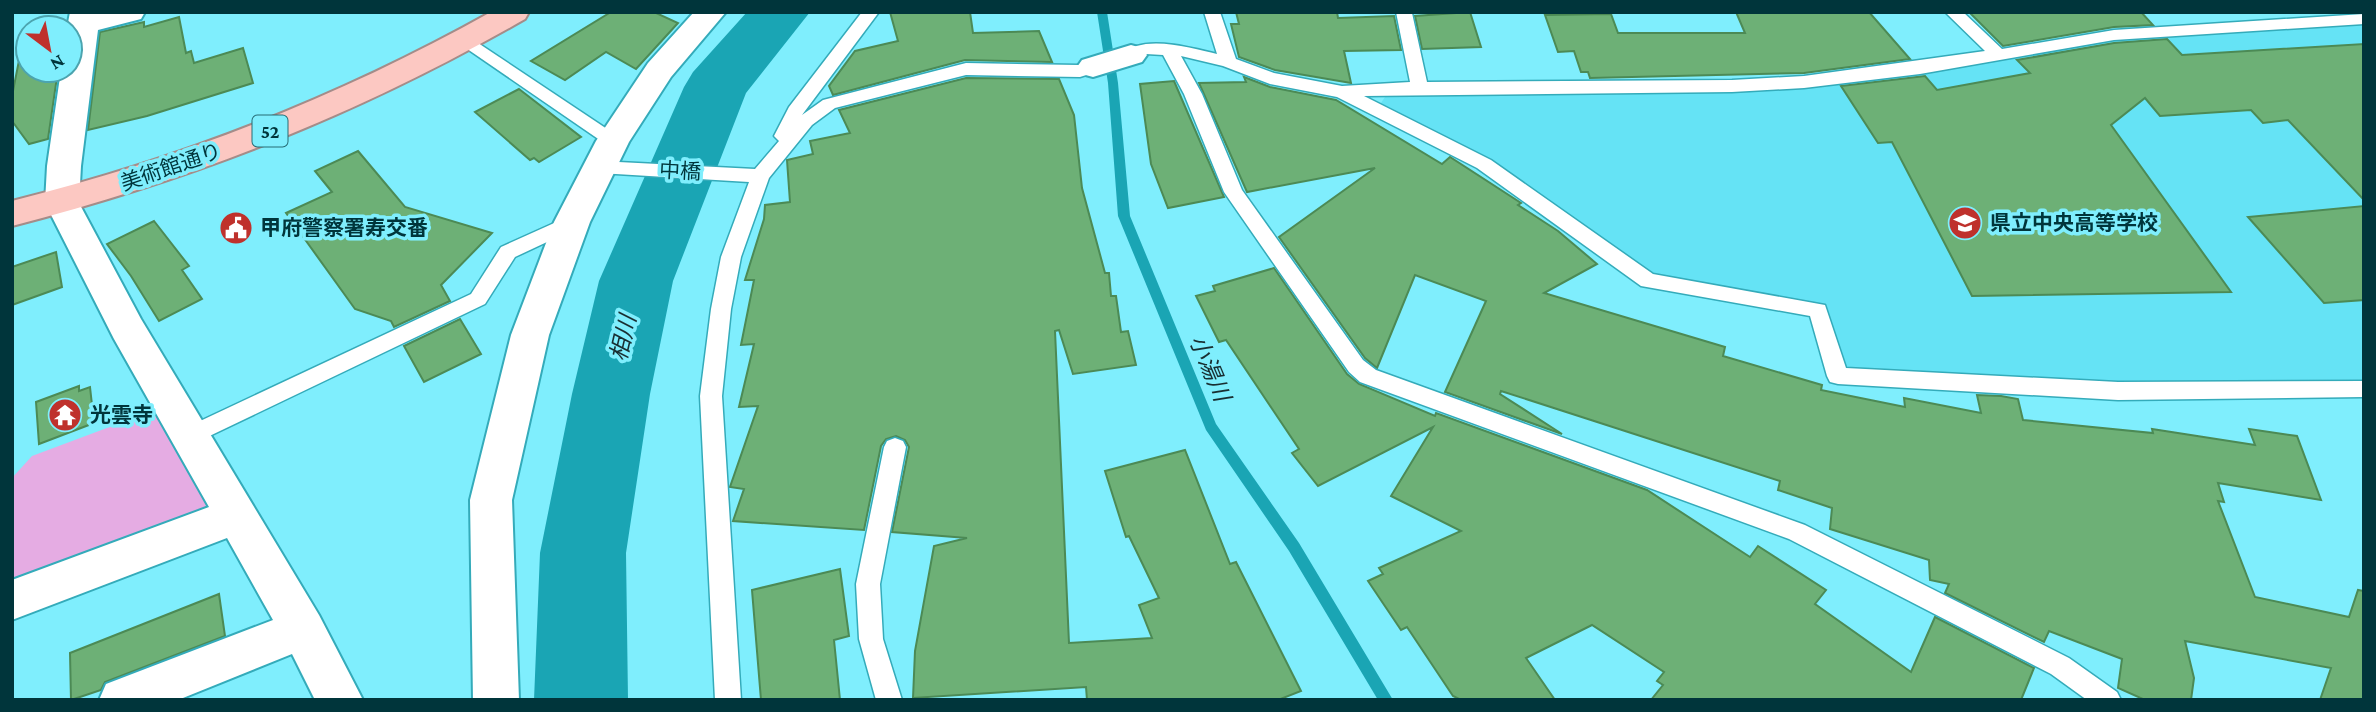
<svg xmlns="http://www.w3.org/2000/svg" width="2376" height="712" font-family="'Crimson Pro','Noto Sans JP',serif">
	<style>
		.built { fill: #65e3f5 }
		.green { fill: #e5ace3 }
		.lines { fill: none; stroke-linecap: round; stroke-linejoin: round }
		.stream { fill: #1aa5b4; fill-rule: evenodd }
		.river { fill: #1aa5b4; fill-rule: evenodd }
		.building { fill: #6db076; stroke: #4c8a55; stroke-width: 2 }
		.service-casing { stroke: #34abba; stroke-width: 3 }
		.minor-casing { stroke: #34abba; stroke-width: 4 }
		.trunk-casing { stroke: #a48c89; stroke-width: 4 }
		.service { fill: #fff; fill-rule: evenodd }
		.minor { fill: #fff; fill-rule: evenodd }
		.trunk { fill: #fcc8c2; fill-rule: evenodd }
		.labels { text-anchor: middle; stroke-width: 7; stroke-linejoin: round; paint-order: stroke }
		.shield { fill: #7feefd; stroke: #266c75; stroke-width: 2 }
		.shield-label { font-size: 19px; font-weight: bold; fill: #00353b }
		.street-label { font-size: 21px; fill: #00353b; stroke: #7feefd }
		.poi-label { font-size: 21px; font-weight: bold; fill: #00353b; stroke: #7feefd; text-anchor: start }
		.water-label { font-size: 23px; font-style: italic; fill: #192e31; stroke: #7feefd }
	</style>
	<rect width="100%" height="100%" fill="#7feefd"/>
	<path class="built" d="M2364 19V389L1838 376 1818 310 1648 281 1484 164 1377 109 1391 88 1732 86 2114 35Z"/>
	<path class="green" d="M171 404 235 516 12 600V478L32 456Z"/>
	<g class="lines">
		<path class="stream" d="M1097 12H1107L1118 83 1130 216 1216 424 1299 543 1393 700H1378L1289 551 1206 430 1118 216 1108 83Z"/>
		<path class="river" d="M747 12H810L746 93 673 281 650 394 626 553 628 700H534L540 553 572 394 599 281 684 87 693 72Z"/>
	</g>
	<g class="building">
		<path d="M611 12H654L678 23 636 69 606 52 565 80 531 61Z"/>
		<path d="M890 12H970L973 33 1039 31 1052 62 965 60 833 95 829 86 855 51 898 41Z"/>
		<path d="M1236 12H1337L1338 18 1394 16 1401 50 1344 51 1351 83 1275 70 1239 57 1231 24H1239Z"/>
		<path d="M1470 12 1481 47 1422 49 1415 16Z"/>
		<path d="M1736 12H1869L1910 59 1804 73 1590 78 1588 72H1581L1574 51 1558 52 1545 15 1611 14 1618 33H1745Z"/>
		<path d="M1969 12H2141L2153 25 2114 27 2003 46Z"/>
		<path d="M179 17 186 53 191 51 194 63 243 48 253 83 147 116 88 130 100 32 144 22V27Z"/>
		<path d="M28 34V70H58L48 139 29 144 12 121V96L24 35Z"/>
		<path d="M2167 39 2182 55 2364 44V200L2288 120 2263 123 2251 110 2160 116 2145 98 2111 125 2231 292 1972 296 1892 142 1878 143 1841 86 1925 76 1937 90 2030 73 2017 60 2114 43Z"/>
		<path d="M1244 77 1270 87 1336 100 1442 164 1450 157 1521 203 1518 205 1558 231 1597 264 1544 293 1725 347 1723 356 1822 385 1821 390 1905 407 1904 398 1981 413 1977 395 2001 396 2018 399 2023 420 2153 433 2152 429 2255 445 2249 429 2297 436 2321 500 2218 483 2224 502 2218 501 2255 597 2349 617 2358 590 2364 591V700H2320L2331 668 2185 641 2194 678 2191 700H2145L2118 688 2122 659 2049 631 2044 642 1945 593 1949 584 1930 580 1929 560 1830 529 1832 508 1778 490 1780 481 1501 391 1500 394 1562 434 1445 392 1486 301 1415 275 1377 368 1365 358 1279 237 1375 168 1247 192 1199 83 1246 82Z"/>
		<path d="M966 78 1059 79 1074 115 1082 188 1105 273H1109L1111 296H1116L1121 332 1128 331 1136 365 1073 374 1059 330 1055 331 1069 643 1152 638 1139 605 1159 598 1129 536 1126 537 1105 471 1185 450 1230 564 1236 562 1301 691 1278 700H1087L1086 687 913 698 915 651 934 546 967 538 892 532 909 447 905 440 896 436 886 439 881 446 864 530 733 521 744 489 730 487 758 406 739 407 754 344 741 345 754 280H745L764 219 765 205 790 202 787 160 813 154 810 141 850 133 839 110Z"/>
		<path d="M1174 81 1224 197 1168 208 1151 164 1140 84Z"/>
		<path d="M519 89 581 137 539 162 534 158 530 160 475 112Z"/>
		<path d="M358 151 405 207 492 233 441 285 450 301 394 327 391 321 355 309 286 213 332 192 315 171Z"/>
		<path d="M2364 206V300L2324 303 2248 217Z"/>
		<path d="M154 221 189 266 182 270 202 299 159 321 131 276 107 244Z"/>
		<path d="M56 252 62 287 12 305V267Z"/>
		<path d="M1274 268 1347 374 1359 384 1435 416 1436 413 1647 490 1750 557 1758 546 1826 590 1815 604 1911 672 1935 617 2034 668 2021 700H1651L1663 685 1657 681 1664 672 1592 625 1526 658 1555 700H1461L1453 696 1407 627 1401 630 1368 581 1383 574 1379 568 1461 531 1391 496 1433 427 1318 486 1292 453 1299 449 1226 340 1219 342 1196 296 1215 291 1213 286Z"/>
		<path d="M460 319 481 354 424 382 404 346Z"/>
		<path d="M79 386V391L90 387 94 423 39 444 36 402Z"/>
		<path d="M840 569 849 636 834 640 840 700H761L752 590Z"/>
		<path d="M219 594 225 636 105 682 101 690 71 700 70 653Z"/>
	</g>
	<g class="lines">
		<defs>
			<g id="service">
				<path d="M862 12H879L802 115 823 100 966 63 1079 65 1093 61 1102 67 1099 71 1080 77 966 75 835 108 812 125 769 178 741 257 731 309 722 396 741 700H715L700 396 711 309 721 257 749 182 599 173 592 172 590 167 592 162 599 161 755 169 779 141 774 136 789 107Z"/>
				<path d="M1204 12H1220L1236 59 1274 73 1342 86 1410 82 1396 12 1412 13 1427 82 1732 80 1804 76 1985 51 1945 12H1963L2002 49 2114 30 2364 14V24L2114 40 1920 74 1804 88 1732 92 1364 96 1491 160 1653 274 1825 305 1846 368 2118 382 2364 381V397L2118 400 1838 384 1830 382 1827 376 1810 316 1641 286 1477 168 1337 97 1270 84 1223 66 1181 56 1202 94 1242 190 1363 360 1376 370 1805 525 2069 658 2117 692 2121 700H2087L2051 674 1789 539 1360 382 1349 372 1224 192 1184 94 1163 55 1146 54 1131 60 1122 55C1141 33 1193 48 1217 54Z"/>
				<path d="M466 35 619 137 622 141 619 145H607L460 44 458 40 460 36Z"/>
				<path d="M572 215 579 217 582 222 579 227 515 257 485 304 197 442 189 445 181 442 178 436 181 430 471 294 501 247Z"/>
				<path d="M895 438 903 441 906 447 880 584 883 639 902 700H876L859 639 856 584 884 447 887 441Z"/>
			</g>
			<g id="minor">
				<path d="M70 12H145L141 19 98 30 81 166 79 203 141 319 319 615 363 700H315L292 654 178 700H99L106 684 273 620 227 538 12 620V580L209 507 114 339 45 203 47 166 61 70H70V28H67Z"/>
				<path d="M694 12H726L671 77 629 142 590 222 549 335 512 500 519 700H473L470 500 511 335 554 222 596 141 648 63Z"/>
				<path d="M1131 45 1142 48 1147 55 1142 62 1093 77 1082 74 1077 67 1082 60Z"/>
			</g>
			<path id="trunk" d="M491 12H529L525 19C359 114 198 178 12 226V201C181 159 339 97 491 12Z"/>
		</defs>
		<use href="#service" class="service-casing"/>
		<use href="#minor" class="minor-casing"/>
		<use href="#trunk" class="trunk-casing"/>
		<use href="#service" class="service"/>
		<use href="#minor" class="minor"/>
		<use href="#trunk" class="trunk"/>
	</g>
	<defs>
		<symbol id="school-disc" viewBox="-11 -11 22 22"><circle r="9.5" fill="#bf312c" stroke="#7feefd"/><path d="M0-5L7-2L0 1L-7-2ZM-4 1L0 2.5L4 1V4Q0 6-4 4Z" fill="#fff"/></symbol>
		<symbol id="civic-disc" viewBox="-11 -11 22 22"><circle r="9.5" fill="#bf312c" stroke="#7feefd"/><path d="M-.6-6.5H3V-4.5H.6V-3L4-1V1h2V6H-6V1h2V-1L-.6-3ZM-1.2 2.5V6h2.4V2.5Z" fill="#fff"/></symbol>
		<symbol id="temple-disc" viewBox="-11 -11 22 22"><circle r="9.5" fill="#bf312c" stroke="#7feefd"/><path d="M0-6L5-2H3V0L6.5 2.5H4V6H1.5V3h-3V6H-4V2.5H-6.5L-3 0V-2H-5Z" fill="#fff"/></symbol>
	</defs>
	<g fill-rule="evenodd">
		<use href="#school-disc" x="1946" y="204" width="38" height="38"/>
		<use href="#civic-disc" x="217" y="209" width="38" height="38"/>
		<use href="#temple-disc" x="46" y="396" width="38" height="38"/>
	</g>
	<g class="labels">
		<rect class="shield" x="252.5" y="115.5" width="35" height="31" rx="5"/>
		<g class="shield-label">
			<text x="270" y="138">52</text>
		</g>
		<g class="street-label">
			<text transform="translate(171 167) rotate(-19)" y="7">美術館通り</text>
			<text transform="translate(680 171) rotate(3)" y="7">中橋</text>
		</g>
		<g class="poi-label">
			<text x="1990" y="230">県立中央高等学校</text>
			<text x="260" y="235">甲府警察署寿交番</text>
			<text x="90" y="422">光雲寺</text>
		</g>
		<g class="water-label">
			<text transform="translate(623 338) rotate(-77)" y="8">相川</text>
			<text transform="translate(1210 368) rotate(67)" y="8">小湯川</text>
		</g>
	</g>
	<rect width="2376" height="712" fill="none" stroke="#00353b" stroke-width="28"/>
	<g transform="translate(49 49) rotate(148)"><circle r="33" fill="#7feefd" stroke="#4ca4af" stroke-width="2"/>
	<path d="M0-5L12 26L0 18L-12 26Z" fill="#bf312c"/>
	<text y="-10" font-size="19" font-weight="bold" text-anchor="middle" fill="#00353b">N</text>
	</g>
</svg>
